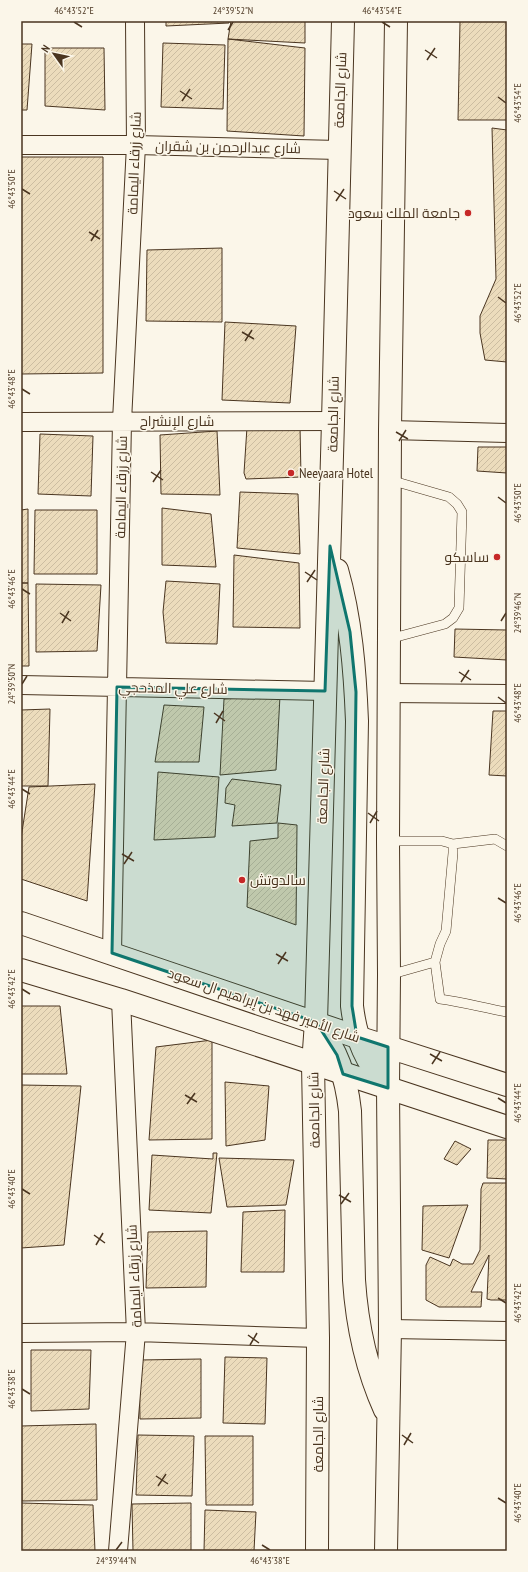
<svg xmlns="http://www.w3.org/2000/svg" width="528" height="1572" viewBox="0 0 528 1572" font-family="'PT Sans Narrow',Cairo,sans-serif">
  <defs>
    <pattern id="building-hatch" width="6" height="6" patternUnits="userSpaceOnUse"><rect width="6" height="6" fill="#ecdcbc"/><path d="M-1 1l2-2M0 6l6-6M5 7l2-2" fill="none" stroke="#ccbda1"/></pattern>
  </defs>
  <rect width="100%" height="100%" fill="#fbf6e9"/>
  <path fill="url(#building-hatch)" stroke="#4a3520" d="M 166,21 L 229,21 L 229,23 L 166,26 Z
    M 231,21 L 305,21 L 305,43 L 228,39 Z
    M 460,21 L 507,21 L 507,120 L 458,120 Z
    M 228,39 L 305,48 L 304,136 L 227,131 Z
    M 163,43 L 225,45 L 223,109 L 161,107 Z
    M 21,44 L 32,44 L 27,110 L 21,110 Z
    M 45,48 L 104,48 L 105,110 L 45,106 Z
    M 492,128 L 507,130 L 507,362 L 485,360 L 480,333 L 480,316 L 496,279 Z
    M 21,157 L 103,157 L 103,373 L 21,374 Z
    M 222,248 L 222,322 L 146,321 L 147,250 Z
    M 225,322 L 296,326 L 290,403 L 222,400 Z
    M 300,426 L 301,477 L 246,479 L 244,473 L 247,427 Z
    M 217,431 L 220,495 L 161,494 L 160,435 Z
    M 40,434 L 93,436 L 91,496 L 38,494 Z
    M 478,447 L 507,447 L 507,473 L 477,471 Z
    M 240,492 L 298,494 L 300,554 L 237,548 Z
    M 162,508 L 211,514 L 216,567 L 162,565 Z
    M 28,509 L 28,583 L 21,583 L 21,510 Z
    M 35,510 L 97,510 L 97,574 L 34,574 Z
    M 234,555 L 299,563 L 300,628 L 233,627 Z
    M 166,581 L 220,584 L 217,644 L 166,643 L 163,612 Z
    M 21,583 L 28,583 L 29,666 L 21,666 Z
    M 36,584 L 101,585 L 97,651 L 36,652 Z
    M 455,629 L 507,630 L 507,660 L 454,657 Z
    M 280,696 L 276,770 L 220,775 L 224,699 Z
    M 164,705 L 204,707 L 199,762 L 155,762 Z
    M 50,709 L 48,786 L 21,786 L 21,710 Z
    M 493,711 L 507,711 L 507,776 L 489,775 Z
    M 158,772 L 219,777 L 215,837 L 154,840 Z
    M 232,779 L 281,785 L 277,823 L 232,826 L 235,805 L 225,803 L 226,788 Z
    M 95,784 L 87,901 L 21,879 L 21,838 L 29,787 Z
    M 278,823 L 297,825 L 296,925 L 247,907 L 250,841 L 278,838 Z
    M 21,1006 L 60,1006 L 67,1074 L 21,1074 Z
    M 212,1040 L 212,1139 L 149,1140 L 156,1047 Z
    M 225,1082 L 269,1086 L 265,1140 L 226,1146 Z
    M 21,1085 L 81,1086 L 64,1245 L 21,1248 Z
    M 488,1140 L 507,1140 L 507,1179 L 487,1178 Z
    M 455,1141 L 471,1149 L 457,1165 L 444,1159 Z
    M 213,1153 L 217,1153 L 211,1213 L 149,1210 L 152,1155 L 213,1159 Z
    M 219,1158 L 294,1160 L 286,1205 L 227,1207 Z
    M 483,1183 L 507,1183 L 507,1300 L 491,1300 L 487,1299 L 489,1255 L 471,1292 L 482,1292 L 481,1307 L 439,1307 L 426,1300 L 426,1265 L 430,1257 L 450,1266 L 453,1259 L 462,1264 L 473,1264 L 480,1250 L 481,1189 Z
    M 468,1205 L 449,1258 L 422,1250 L 423,1206 Z
    M 285,1210 L 284,1272 L 241,1272 L 243,1212 Z
    M 207,1231 L 206,1287 L 146,1288 L 148,1232 Z
    M 31,1350 L 91,1350 L 89,1409 L 31,1411 Z
    M 225,1357 L 267,1358 L 265,1424 L 223,1423 Z
    M 201,1359 L 201,1418 L 140,1419 L 139,1360 Z
    M 96,1424 L 97,1500 L 22,1501 L 21,1426 Z
    M 138,1435 L 194,1436 L 192,1496 L 136,1495 Z
    M 205,1436 L 253,1436 L 253,1505 L 206,1505 Z
    M 21,1503 L 93,1505 L 95,1551 L 21,1551 Z
    M 191,1503 L 191,1551 L 133,1551 L 132,1504 Z
    M 205,1510 L 256,1512 L 254,1551 L 204,1551 Z"/>
  <g fill="none" stroke-linecap="round" stroke-linejoin="round">
    <defs>
      <path id="service" d="M 389,639 L 445,624 L 453,618 L 459,608 L 462,512 L 457,504 L 449,497 L 390,480
        M 388,841 L 442,841 L 453,844 L 453,853 L 446,931 L 440,944 L 435,962 L 389,975
        M 453,844 L 495,839 L 507,846
        M 435,962 L 440,999 C 463,1002 484,1008 507,1012"/>
      <path id="minor" d="M 21,145 L 136,145 L 339,150
        M 21,422 L 333,421
        M 390,430 L 507,433
        M 21,685 L 325,691
        M 388,693 L 507,694
        M 112,953 L 122,421 L 136,145 L 135,21
        M 390,1329 L 507,1331
        M 21,1333 L 136,1332 L 318,1338
        M 118,1551 L 136,1332 L 121,1000"/>
      <path id="secondary" d="M 21,923 L 357,1037 L 507,1085
        M 21,970 L 121,1000 L 507,1127"/>
      <path id="primary" d="M 337,570 C 351,619 355,671 357,721 L 352,1006 C 356,1040 366,1062 388,1088
        M 316,1022 C 337,1051 346,1075 350,1111 L 354,1280 C 357,1326 366,1368 385,1410
        M 317,1551 L 318,1338 L 313,1064 L 316,1022 L 333,421 L 343,21
        M 386,1551 L 390,1329 L 388,1088 L 389,975 L 388,841 L 390,430 L 396,21"/>
    </defs>
    <use href="#service" stroke="#4a3520" stroke-width="10"/>
    <use href="#minor" stroke="#4a3520" stroke-width="20"/>
    <use href="#secondary" stroke="#4a3520" stroke-width="24"/>
    <use href="#primary" stroke="#4a3520" stroke-width="24"/>
    <use href="#service" stroke="#fbf6e9" stroke-width="9"/>
    <use href="#minor" stroke="#fbf6e9" stroke-width="18"/>
    <use href="#secondary" stroke="#fbf6e9" stroke-width="22"/>
    <use href="#primary" stroke="#fbf6e9" stroke-width="22"/>
  </g>
  <path fill="#0f766e" fill-opacity="0.2" stroke="#0f766e" stroke-width="3" stroke-linejoin="round" d="M 330,546 L 350,632 L 356,692 L 352,1006 L 357,1037 L 388,1047 L 388,1088 L 343,1074 L 337,1055 L 316,1022 L 112,953 L 117,687 L 325,691 Z"/>
  <path fill="none" stroke="#4a3520" stroke-width="1.5" d="M 74,22 L 82,27M 382,22 L 390,27M 228,30 L 233,22M 425,50 L 437,58M 427,60 L 435,48M 180,91 L 192,99M 498,97 L 506,103M 182,101 L 190,89M 22,189 L 30,194M 334,191 L 346,199M 336,201 L 344,189M 89,232 L 100,239M 91,241 L 98,230M 498,297 L 506,303M 242,332 L 254,339M 245,341 L 252,330M 22,389 L 30,394M 396,432 L 408,439M 399,441 L 406,430M 151,472 L 163,480M 153,482 L 161,470M 498,497 L 506,503M 305,572 L 317,580M 307,582 L 315,570M 22,589 L 30,594M 60,613 L 71,621M 501,621 L 506,613M 62,623 L 69,611M 459,672 L 471,680M 461,682 L 469,670M 22,684 L 27,676M 498,697 L 506,703M 214,713 L 225,721M 216,723 L 223,711M 22,789 L 30,794M 368,813 L 379,821M 370,823 L 377,811M 122,854 L 134,861M 124,864 L 132,852M 498,898 L 506,903M 276,954 L 288,961M 278,964 L 286,952M 22,989 L 30,994M 430,1054 L 442,1061M 432,1064 L 440,1052M 185,1095 L 197,1102M 498,1098 L 506,1103M 187,1104 L 195,1093M 22,1189 L 30,1194M 339,1195 L 351,1202M 341,1204 L 349,1193M 94,1235 L 105,1243M 96,1245 L 103,1233M 498,1298 L 506,1303M 248,1335 L 259,1343M 250,1345 L 257,1333M 22,1389 L 30,1394M 402,1435 L 413,1443M 404,1445 L 411,1433M 156,1476 L 168,1484M 158,1486 L 166,1474M 498,1498 L 506,1503M 262,1545 L 270,1550M 116,1550 L 122,1542"/>
  <g fill="#c62828" stroke="#fbf6e9" stroke-width="1.5">
    <circle cx="468" cy="213" r="4"/>
    <circle cx="291" cy="473" r="4"/>
    <circle cx="497" cy="557" r="4"/>
    <circle cx="242" cy="880" r="4"/>
  </g>
  <g text-anchor="middle" dominant-baseline="central" stroke-width="3" stroke-linejoin="round" paint-order="stroke">
    <g font-size="14" fill="#4a3520" stroke="#fbf6e9">
      <text transform="translate(340 90) rotate(-88)">شارع الجامعة</text>
      <text transform="translate(228 147) rotate(1)">شارع عبدالرحمن بن شقران</text>
      <text transform="translate(134 163) rotate(-88)">شارع زرقاء اليمامة</text>
      <text transform="translate(333 414) rotate(-89)">شارع الجامعة</text>
      <text x="177" y="421">شارع الإنشراح</text>
      <text transform="translate(121 487) rotate(-89)">شارع زرقاء اليمامة</text>
      <text transform="translate(173 688) rotate(1)">شارع علي المذحجي</text>
      <text transform="translate(323 786) rotate(-88)">شارع الجامعة</text>
      <text transform="translate(264 1005) rotate(19)">شارع الأمير فهد بن إبراهيم ال سعود</text>
      <text transform="translate(314 1110) rotate(-91)">شارع الجامعة</text>
      <text transform="translate(134 1276) rotate(-93)">شارع زرقاء اليمامة</text>
      <text transform="translate(318 1434) rotate(-90)">شارع الجامعة</text>
    </g>
    <g font-size="14" fill="#4a3520" stroke="#fbf6e9" text-anchor="end">
      <text x="460" y="213">جامعة الملك سعود</text>
      <text x="299" y="473" text-anchor="start">Neeyaara Hotel</text>
      <text x="489" y="557">ساسكو</text>
      <text x="250" y="880" text-anchor="start">سالدوتش</text>
    </g>
  </g>
  <rect width="528" height="1572" fill="none" stroke="#fbf6e9" stroke-width="44"/>
  <g transform="translate(54 54) rotate(303)" stroke="#fbf6e9" stroke-width="3" paint-order="stroke">
  <path d="M0-3L7 15L0 10L-7 15Z" fill="#4a3520"/>
  <text y="-6" font-size="11" font-weight="bold" text-anchor="middle" fill="#4a3520">N</text>
  </g>
  <rect x="22" y="22" width="484" height="1528" fill="none" stroke="#4a3520" stroke-width="1.5"/>
  <g font-size="10" text-anchor="middle" fill="#4a3520">
    <text x="74" y="14">46°43'52"E</text>
    <text x="233" y="14">24°39'52"N</text>
    <text x="382" y="14">46°43'54"E</text>
    <text transform="translate(517 103) rotate(-90)" y="4">46°43'54"E</text>
    <text transform="translate(11 189) rotate(-90)" y="4">46°43'50"E</text>
    <text transform="translate(517 303) rotate(-90)" y="4">46°43'52"E</text>
    <text transform="translate(11 389) rotate(-90)" y="4">46°43'48"E</text>
    <text transform="translate(517 503) rotate(-90)" y="4">46°43'50"E</text>
    <text transform="translate(11 589) rotate(-90)" y="4">46°43'46"E</text>
    <text transform="translate(517 613) rotate(-90)" y="4">24°39'46"N</text>
    <text transform="translate(11 684) rotate(-90)" y="4">24°39'50"N</text>
    <text transform="translate(517 703) rotate(-90)" y="4">46°43'48"E</text>
    <text transform="translate(11 789) rotate(-90)" y="4">46°43'44"E</text>
    <text transform="translate(517 903) rotate(-90)" y="4">46°43'46"E</text>
    <text transform="translate(11 989) rotate(-90)" y="4">46°43'42"E</text>
    <text transform="translate(517 1103) rotate(-90)" y="4">46°43'44"E</text>
    <text transform="translate(11 1189) rotate(-90)" y="4">46°43'40"E</text>
    <text transform="translate(517 1303) rotate(-90)" y="4">46°43'42"E</text>
    <text transform="translate(11 1389) rotate(-90)" y="4">46°43'38"E</text>
    <text transform="translate(517 1503) rotate(-90)" y="4">46°43'40"E</text>
    <text x="116" y="1564">24°39'44"N</text>
    <text x="270" y="1564">46°43'38"E</text>
  </g>
</svg>
